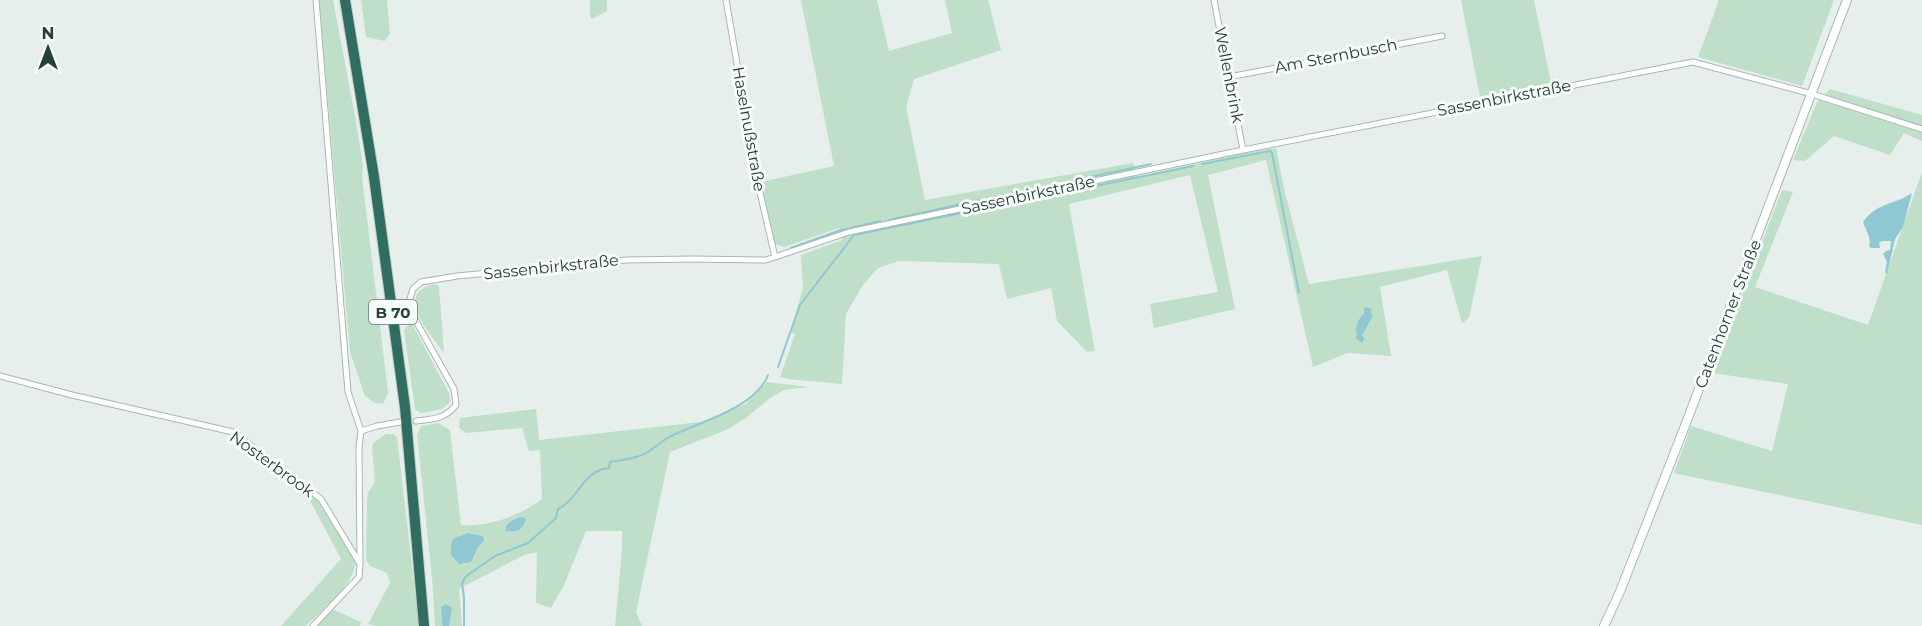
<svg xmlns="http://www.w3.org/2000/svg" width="1922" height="626" viewBox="0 0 1922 626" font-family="Montserrat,sans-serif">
  <rect width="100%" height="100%" fill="#e6efeb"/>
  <path fill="#bfdfc8" d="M 319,0 L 333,0 L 355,116 L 363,165 L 362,176 L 388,393 L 383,404 L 375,403 L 365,396 L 350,352 Z
    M 361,0 L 387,0 L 390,34 L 385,41 L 366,37 Z
    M 590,0 L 607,0 L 607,11 L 592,19 L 590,17 Z
    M 801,0 L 877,0 L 889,51 L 952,33 L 945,0 L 988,0 L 1001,50 L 914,79 L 906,107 L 925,200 L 1133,163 L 1138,177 L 1244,153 L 1276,148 L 1285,193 L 1309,284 L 1482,256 L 1469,318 L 1462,323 L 1447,270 L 1380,287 L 1391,356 L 1348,353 L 1313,367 L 1266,160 L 1208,175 L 1235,309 L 1154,328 L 1150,304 L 1218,292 L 1190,175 L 1069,204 L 1095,351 L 1087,352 L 1057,321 L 1051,288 L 1007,299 L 999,264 L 899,261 L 878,268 L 863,285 L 846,314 L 842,384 L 788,379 L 780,377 L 795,334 L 790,332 L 803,288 L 801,255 L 842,240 L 839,228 L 784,247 L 775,244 L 761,182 L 834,166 Z
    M 1461,0 L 1534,0 L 1551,83 L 1480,97 Z
    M 1719,0 L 1834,0 L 1802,86 L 1698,57 Z
    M 1830,89 L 1922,115 L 1922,141 L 1904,133 L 1890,155 L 1834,136 L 1805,161 L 1793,160 L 1817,102 Z
    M 1922,172 L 1922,525 L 1674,473 L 1691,426 L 1772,451 L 1788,384 L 1712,373 L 1782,190 L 1793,192 L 1755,287 L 1868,325 Z
    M 435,284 L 439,286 L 444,353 C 430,333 392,293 435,284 Z
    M 411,322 L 449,393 L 450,402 L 442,409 L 421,413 L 415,409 L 404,330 Z
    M 767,382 L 808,387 L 784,390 L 770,398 L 746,418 L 726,430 L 670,452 L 636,612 L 642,626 L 615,626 L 622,551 L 622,531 L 586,531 L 564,585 L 551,608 L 536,603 L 537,552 L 524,555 L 459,589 L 462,626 L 435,626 L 432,577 L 417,435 L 421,426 L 438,423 L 450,430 L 461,525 C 490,527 519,516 542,499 L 540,450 L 529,451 L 522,428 L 466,433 L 459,428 L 460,418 L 536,409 L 539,440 L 701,422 L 746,404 Z
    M 386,434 L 393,434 L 397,437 L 419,626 L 376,626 L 368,624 L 390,583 L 387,573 L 370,566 L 366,560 L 367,501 L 368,493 L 375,482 L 372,448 L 373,443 Z
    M 306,493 L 316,499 L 356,559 C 356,583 323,609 306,626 L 281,626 L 341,559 Z
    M 332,609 L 361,622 L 360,626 L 315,626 Z"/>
  <path fill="#8fc8d2" d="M 1912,193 L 1903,227 L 1895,239 L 1887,274 L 1885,272 L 1887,262 L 1883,254 L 1886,251 L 1890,250 L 1891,241 L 1882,241 L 1879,243 L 1880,248 L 1871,248 L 1869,246 C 1872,239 1865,228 1863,222 C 1877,202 1895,205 1912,193 Z
    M 1366,307 L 1371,309 L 1372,317 L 1362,335 L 1364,339 L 1362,343 L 1356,338 L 1357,335 C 1354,328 1359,318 1364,313 L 1364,308 Z
    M 522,517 L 526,519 C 522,531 517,532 506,531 C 505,522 515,519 522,517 Z
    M 468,533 L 483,536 L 484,541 L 478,547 L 471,562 L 459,564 L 451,555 L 451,544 L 453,539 Z
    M 446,604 L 452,608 L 449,626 L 443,626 L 442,624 L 441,607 Z"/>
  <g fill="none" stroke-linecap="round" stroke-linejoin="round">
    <path stroke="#8fc8d2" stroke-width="2" d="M 1202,164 L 1270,151 L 1272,153 L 1299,293
      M 1086,188 L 1193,166
      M 1000,196 L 1151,164
      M 998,206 L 1076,190
      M 889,220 L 980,200
      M 791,248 L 838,231 L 880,221
      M 778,367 L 800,305 L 854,235 L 986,208
      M 464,626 L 464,597 L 462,584 L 465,577 L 495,556 L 528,543 L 556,518 L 558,509 C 579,499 583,470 609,468 L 610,462 C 621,460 632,459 642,455 C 652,451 660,442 669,437 C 699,422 756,408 768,375"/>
    <defs>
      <path id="street" d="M 316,0 L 348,392 L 361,431 L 359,447 L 360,564
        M 726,0 L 758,184 L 775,257
        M 1214,0 L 1243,150
        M 1229,77 L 1442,36
        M 0,376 L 72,395 L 233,432 L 321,499 L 360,564 L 359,577 L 313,626
        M 416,421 C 434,419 445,419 456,405 L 454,389 L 412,314 L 409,302 L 413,289 L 421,282 L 457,276 L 626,260 L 692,259 L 766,260 L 849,232 L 1243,150 L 1693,62 L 1812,94 L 1922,129
        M 361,431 L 377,426 L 400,422"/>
      <path id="secondary" d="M 1604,626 L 1619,594 L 1683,431 L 1847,0"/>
      <path id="highway" d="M 345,0 L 374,177 L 405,407 L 424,626"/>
    </defs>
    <use href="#street" stroke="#a8b7b2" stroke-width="7"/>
    <use href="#secondary" stroke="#a4bab3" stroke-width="10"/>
    <use href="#highway" stroke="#c2cac8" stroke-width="12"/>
    <use href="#street" stroke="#fff" stroke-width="5"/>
    <use href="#secondary" stroke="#fff" stroke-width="8"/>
    <use href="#highway" stroke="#306d61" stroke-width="10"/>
  </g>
  <g text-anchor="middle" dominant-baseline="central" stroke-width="6" stroke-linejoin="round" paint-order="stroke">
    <rect fill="#f7fbf9" stroke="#637973" stroke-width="1.5" x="369" y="300" width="48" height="24" rx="4.5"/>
    <g font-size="15" font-weight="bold" fill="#244139">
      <text x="393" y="312">B 70</text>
    </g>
    <g font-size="16" fill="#244139" stroke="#f7fbf9">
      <text transform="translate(1336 56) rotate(-11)">Am Sternbusch</text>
      <text transform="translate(1229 75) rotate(79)">Wellenbrink</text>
      <text transform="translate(1504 98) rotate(-11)">Sassenbirkstraße</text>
      <text transform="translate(749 129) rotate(80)">Haselnußstraße</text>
      <text transform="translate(1028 195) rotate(-12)">Sassenbirkstraße</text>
      <text transform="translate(551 267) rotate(-6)">Sassenbirkstraße</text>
      <text transform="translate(1728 314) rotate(-69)">Catenhorner Straße</text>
      <text transform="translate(272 464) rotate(36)">Nosterbrook</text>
    </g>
  </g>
  <g transform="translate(48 48)" stroke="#f7fbf9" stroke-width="4.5" paint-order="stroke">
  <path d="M0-4.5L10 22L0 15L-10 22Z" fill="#244139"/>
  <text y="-9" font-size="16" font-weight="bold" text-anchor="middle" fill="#244139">N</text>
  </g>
</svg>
